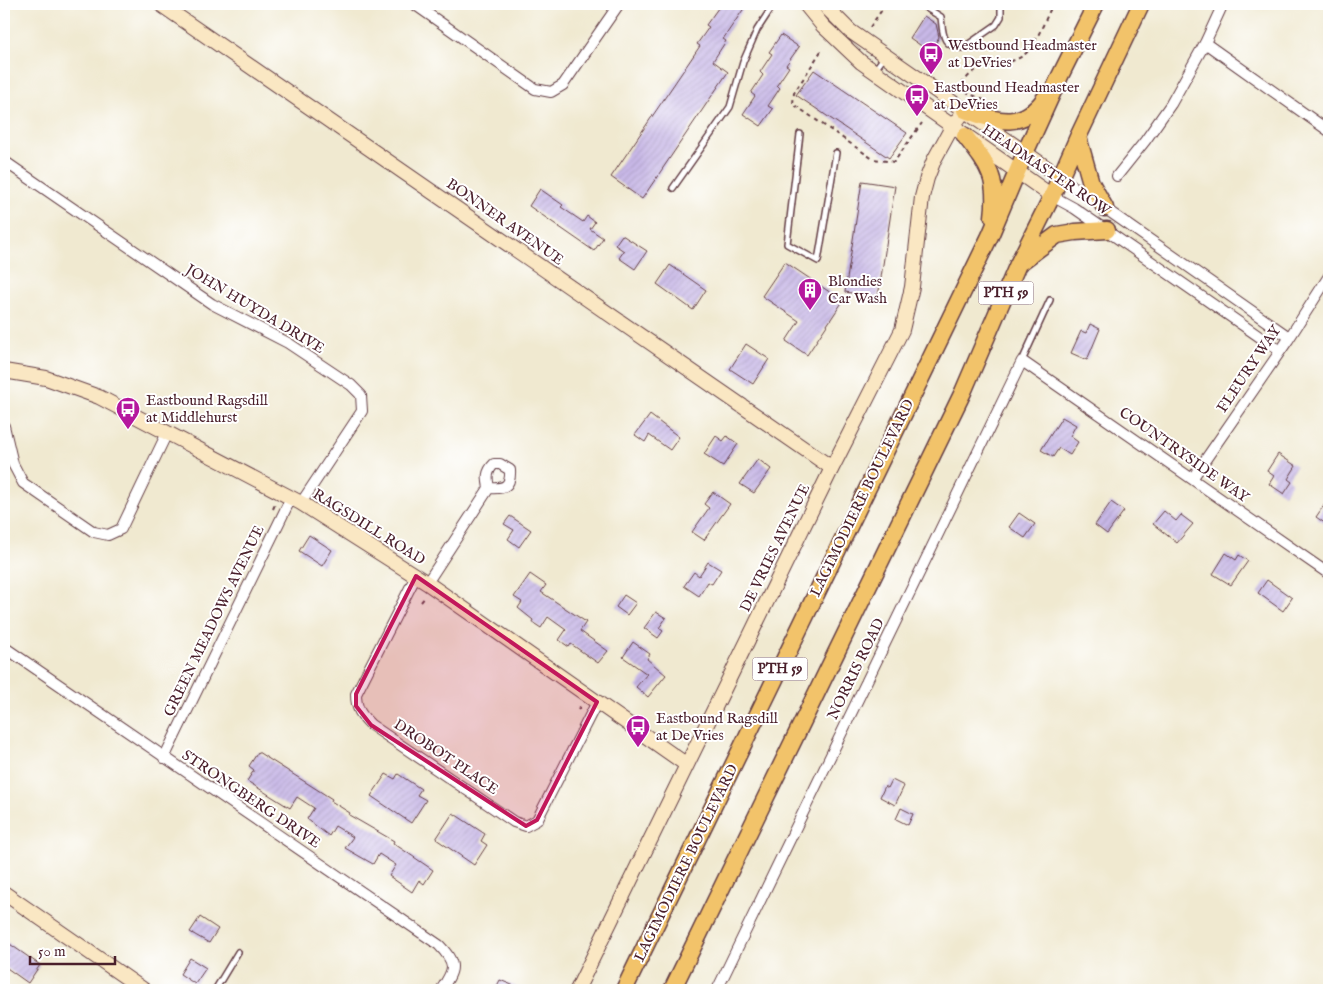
<svg xmlns="http://www.w3.org/2000/svg" width="1333" height="994" viewBox="0 0 1333 994" font-family="'IM FELL English',serif">
  <defs>
    <pattern id="building-hatch" width="6" height="6" patternUnits="userSpaceOnUse" patternTransform="scale(1.25)"><rect width="6" height="6" fill="#c8b8e7"/><path d="M-1 1l2-2M0 6l6-6M5 7l2-2" fill="none" stroke="#ad9ec6"/></pattern>
  </defs>
  <rect width="100%" height="100%" fill="#fff"/>
  <filter id="ink" filterUnits="userSpaceOnUse"><feTurbulence type="fractalNoise" baseFrequency=".02" numOctaves="2"/><feDisplacementMap in="SourceGraphic" scale="10" xChannelSelector="R" yChannelSelector="G"/><feConvolveMatrix kernelMatrix="1 2 1 2 8 2 1 2 1" color-interpolation-filters="sRGB"/></filter>
  <filter id="wash" filterUnits="userSpaceOnUse"><feTurbulence type="fractalNoise" baseFrequency=".0096" numOctaves="4" result="noise"/><feDisplacementMap in="SourceGraphic" scale="20" xChannelSelector="R" yChannelSelector="G"/><feGaussianBlur stdDeviation="1.12" result="paint"/><feColorMatrix in="noise" values="0 0 0 0 0 0 0 0 0 0 0 0 0 0 0 0 0 1.4 0 .05"/><feComposite in="paint" operator="in"/></filter>
  <g filter="url(#wash)">
    <rect width="100%" height="100%" fill="#f0e9d0"/>
    <g id="blocks">
      <path fill="url(#building-hatch)" d="M 721,4 L 747,4 L 723,39 L 726,41 L 713,61 L 728,72 L 642,199 L 611,177 L 700,46 L 697,44 L 709,27 L 706,25 Z
        M 924,16 L 936,24 L 939,37 L 930,52 L 910,38 Z
        M 781,35 L 799,47 L 786,65 L 789,67 L 777,85 L 780,88 L 768,106 L 773,109 L 761,126 L 743,114 L 755,96 L 751,93 L 763,75 L 760,72 L 772,54 L 769,52 Z
        M 814,70 L 907,133 L 889,158 L 796,95 Z
        M 862,181 L 895,186 L 878,297 L 845,292 Z
        M 540,189 L 563,205 L 561,207 L 583,222 L 587,216 L 595,222 L 590,229 L 603,238 L 594,251 L 529,206 Z
        M 622,235 L 647,251 L 635,269 L 619,258 L 624,251 L 615,245 Z
        M 785,262 L 843,301 L 807,355 L 786,341 L 799,321 L 762,296 Z
        M 670,265 L 706,290 L 693,310 L 657,284 Z
        M 1090,324 L 1100,329 L 1087,360 L 1071,353 L 1081,331 L 1086,333 Z
        M 746,344 L 769,359 L 753,384 L 730,369 Z
        M 650,415 L 679,437 L 670,450 L 649,435 L 645,442 L 635,435 Z
        M 1062,417 L 1076,425 L 1070,436 L 1078,442 L 1070,455 L 1059,448 L 1053,457 L 1041,450 Z
        M 716,436 L 723,441 L 727,436 L 738,444 L 723,466 L 704,454 Z
        M 1278,454 L 1296,466 L 1288,479 L 1292,482 L 1284,494 L 1269,484 L 1274,476 L 1267,471 Z
        M 758,459 L 771,469 L 754,493 L 740,484 Z
        M 713,492 L 730,504 L 704,540 L 692,532 L 709,508 L 704,504 Z
        M 1329,498 L 1329,526 L 1316,517 Z
        M 1111,502 L 1124,511 L 1107,534 L 1095,525 Z
        M 1164,511 L 1176,521 L 1181,515 L 1193,524 L 1177,543 L 1153,524 Z
        M 1019,513 L 1035,524 L 1025,538 L 1009,527 Z
        M 510,516 L 531,530 L 519,547 L 508,539 L 514,530 L 504,524 Z
        M 309,535 L 332,550 L 322,566 L 299,551 Z
        M 1226,553 L 1236,560 L 1239,555 L 1248,561 L 1231,585 L 1213,574 Z
        M 708,562 L 721,570 L 712,584 L 708,582 L 699,596 L 684,586 L 694,572 L 699,576 Z
        M 530,574 L 546,585 L 541,592 L 586,622 L 580,631 L 608,651 L 598,663 L 571,644 L 569,647 L 559,640 L 566,630 L 548,617 L 541,628 L 532,622 L 533,620 L 518,608 L 522,602 L 514,597 Z
        M 1267,580 L 1292,598 L 1283,611 L 1258,593 Z
        M 624,595 L 636,603 L 627,615 L 616,607 Z
        M 656,612 L 666,618 L 659,628 L 663,631 L 658,638 L 644,628 Z
        M 633,642 L 650,654 L 647,659 L 666,675 L 648,697 L 636,687 L 647,674 L 623,657 Z
        M 258,752 L 332,799 L 331,801 L 350,813 L 349,815 L 394,841 L 393,843 L 433,870 L 424,884 L 419,880 L 412,892 L 389,876 L 396,865 L 379,854 L 373,864 L 345,848 L 353,837 L 335,826 L 329,836 L 307,819 L 314,808 L 297,797 L 290,808 L 247,781 L 254,770 L 249,766 Z
        M 386,774 L 395,779 L 398,774 L 421,789 L 417,795 L 426,800 L 411,823 L 371,796 Z
        M 892,780 L 904,786 L 895,805 L 880,797 L 885,786 L 888,788 Z
        M 901,808 L 913,814 L 908,825 L 896,819 Z
        M 453,813 L 485,834 L 481,841 L 487,845 L 474,865 L 436,839 Z
        M 200,917 L 218,929 L 209,943 L 190,932 Z
        M 4,940 L 40,965 L 28,983 L 4,966 Z
        M 190,958 L 206,968 L 195,984 L 180,974 Z
        M 500,980 L 524,990 L 495,990 Z"/>
    </g>
  </g>
  <g filter="url(#ink)">
    <use href="#blocks" fill-opacity="0" stroke="#633d44" stroke-width="1"/>
    <g fill="none" stroke-linecap="round" stroke-linejoin="round">
      <defs>
        <path id="lane" d="M 920,4 L 941,17 C 943,34 942,47 963,48 L 996,25 L 1001,17 L 1001,4
          M 874,71 L 885,56
          M 800,134 L 787,244 L 818,261 L 836,153
          M 673,188 L 730,107 L 743,62 L 757,30 L 774,4
          M 1022,361 L 1050,300
          M 215,990 L 238,952"/>
        <path id="street" d="M 414,4 L 535,89 L 551,92 L 563,85 L 619,4
          M 1205,43 L 1329,131
          M 4,161 L 212,304 L 288,343 L 351,385 L 361,395 L 362,411 L 301,503
          M 1117,176 L 1145,141 L 1171,104 L 1205,43 L 1223,4
          M 1060,177 L 1289,337
          M 1052,196 L 1074,208 L 1280,351
          M 4,426 L 13,464 L 23,483 L 94,532 L 108,535 L 121,529 L 167,433
          M 1192,479 L 1288,340 L 1329,276
          M 416,576 L 356,694 C 356,709 361,715 371,725 L 514,822 L 526,826 L 537,820 L 597,702
          M 427,583 L 489,488 C 487,478 486,472 494,464 L 500,464 L 510,470 C 511,487 504,489 489,488
          M 4,647 L 439,945 C 457,964 455,969 441,990
          M 164,758 L 291,498
          M 717,990 L 1022,361 L 1329,574"/>
        <path id="secondary" d="M 160,4 L 832,468
          M 805,4 L 823,26 L 861,62 L 1052,196
          M 823,4 L 850,31 L 1060,177
          M 4,371 L 46,378 L 99,397 L 301,503 L 427,583 L 687,765
          M 4,893 L 144,990
          M 577,990 L 832,468 L 902,330 L 912,287 L 922,197 L 927,178 L 934,160 L 952,127 L 965,110"/>
        <path id="primary" d="M 965,110 C 997,121 1022,131 1045,98
          M 965,136 C 989,167 998,177 993,217
          M 1078,137 L 1091,183 L 1105,208
          M 1022,261 L 1057,235 L 1075,232 L 1107,230
          M 624,990 L 990,236 L 1025,153 L 1060,76 L 1096,4
          M 672,990 L 963,392 L 1018,264 L 1052,196 L 1078,137 L 1141,4"/>
      </defs>
      <use href="#lane" stroke="#633d44" stroke-width="8"/>
      <use href="#street" stroke="#633d44" stroke-width="12"/>
      <use href="#secondary" stroke="#633d44" stroke-width="16"/>
      <use href="#primary" stroke="#633d44" stroke-width="19"/>
      <path stroke="#633d44" stroke-width="2" stroke-dasharray="4 4" stroke-linecap="butt" d="M 870,27 L 886,4
        M 821,51 L 794,93 L 793,104 L 873,159 L 894,162 L 922,123
        M 959,87 L 970,94 L 986,101
        M 957,91 C 963,82 970,72 981,68 C 996,63 1017,64 1028,51 C 1039,38 1045,19 1053,4
        M 273,509 L 276,502
        M 421,602 L 426,596
        M 578,710 L 581,705"/>
      <use href="#lane" stroke="#fff" stroke-width="5"/>
      <use href="#street" stroke="#fff" stroke-width="10"/>
      <use href="#secondary" stroke="#fae7c3" stroke-width="14"/>
      <use href="#primary" stroke="#f2c36a" stroke-width="16"/>
    </g>
  </g>
  <path fill="#c2185b" fill-opacity="0.2" stroke="#c2185b" stroke-width="4" stroke-linejoin="round" d="M 416,576 L 597,702 L 537,820 L 526,826 L 371,725 L 356,706 L 356,694 Z"/>
  <defs>
    <symbol id="bus-pin" viewBox="-11 -11 22 30"><path d="M0 17L-7.5 6A9.5 9.5 0 1 1 7.5 6Z" fill="#b5179e" stroke="#fff"/><path d="M-5-6H5V4H4V6H2V4H-2V6H-4V4H-5ZM-3.5-4V0h7V-4ZM-3.5 1.2v1.5H-2V1.2ZM2 1.2v1.5H3.5V1.2Z" fill="#fff"/></symbol>
    <symbol id="building-pin" viewBox="-11 -11 22 30"><path d="M0 17L-7.5 6A9.5 9.5 0 1 1 7.5 6Z" fill="#b5179e" stroke="#fff"/><path d="M-4-6H4V6H1V3H-1V6H-4ZM-2.5-4.3h1.7v1.8h-1.7ZM.8-4.3h1.7v1.8H.8ZM-2.5-1h1.7V.8h-1.7ZM.8-1h1.7V.8H.8Z" fill="#fff"/></symbol>
  </defs>
  <g fill-rule="evenodd">
    <use href="#bus-pin" x="917" y="40" width="28" height="38"/>
    <use href="#bus-pin" x="903" y="82" width="28" height="38"/>
    <use href="#building-pin" x="796" y="276" width="28" height="38"/>
    <use href="#bus-pin" x="114" y="395" width="28" height="38"/>
    <use href="#bus-pin" x="624" y="713" width="28" height="38"/>
  </g>
  <g text-anchor="middle" dominant-baseline="central" stroke-width="4" stroke-linejoin="round" paint-order="stroke">
    <g fill="#fff" stroke="#80626b" stroke-width="1">
      <rect x="978.5" y="281.5" width="55" height="23" rx="4"/>
      <rect x="752.5" y="657.5" width="55" height="23" rx="4"/>
    </g>
    <g font-size="14" font-weight="bold" fill="#4a1f2b">
      <text x="1006" y="293">PTH 59</text>
      <text x="780" y="669">PTH 59</text>
    </g>
    <g font-size="15" fill="#4a1f2b" stroke="#fff" text-anchor="start">
      <text x="948" y="45">Westbound Headmaster<tspan x="948" dy="17">at DeVries</tspan></text>
      <text x="934" y="87">Eastbound Headmaster<tspan x="934" dy="17">at DeVries</tspan></text>
      <text x="828" y="281">Blondies<tspan x="828" dy="17">Car Wash</tspan></text>
      <text x="146" y="400">Eastbound Ragsdill<tspan x="146" dy="17">at Middlehurst</tspan></text>
      <text x="656" y="718">Eastbound Ragsdill<tspan x="656" dy="17">at De Vries</tspan></text>
    </g>
    <g font-size="15" fill="#4a1f2b" stroke="#fff">
      <text transform="translate(1046 170) rotate(34)">HEADMASTER ROW</text>
      <text transform="translate(505 222) rotate(35)">BONNER AVENUE</text>
      <text transform="translate(255 309) rotate(31)">JOHN HUYDA DRIVE</text>
      <text transform="translate(1249 369) rotate(-56)">FLEURY WAY</text>
      <text transform="translate(1184 455) rotate(35)">COUNTRYSIDE WAY</text>
      <text transform="translate(862 498) rotate(-64)">LAGIMODIERE BOULEVARD</text>
      <text transform="translate(369 527) rotate(32)">RAGSDILL ROAD</text>
      <text transform="translate(775 548) rotate(-64)">DE VRIES AVENUE</text>
      <text transform="translate(214 621) rotate(-64)">GREEN MEADOWS AVENUE</text>
      <text transform="translate(856 669) rotate(-64)">NORRIS ROAD</text>
      <text transform="translate(446 757) rotate(34)">DROBOT PLACE</text>
      <text transform="translate(251 799) rotate(34)">STRONGBERG DRIVE</text>
      <text transform="translate(686 863) rotate(-64)">LAGIMODIERE BOULEVARD</text>
    </g>
  </g>
  <rect width="1333" height="994" fill="none" stroke="#fff" stroke-width="20"/>
  <path d="M30 956v8h85v-8" fill="none" stroke="#4a1f2b" stroke-width="2.5"/>
  <text x="38" y="956" font-size="15" fill="#4a1f2b" stroke="#ffffff" stroke-width="4" paint-order="stroke">50 m</text>
</svg>
